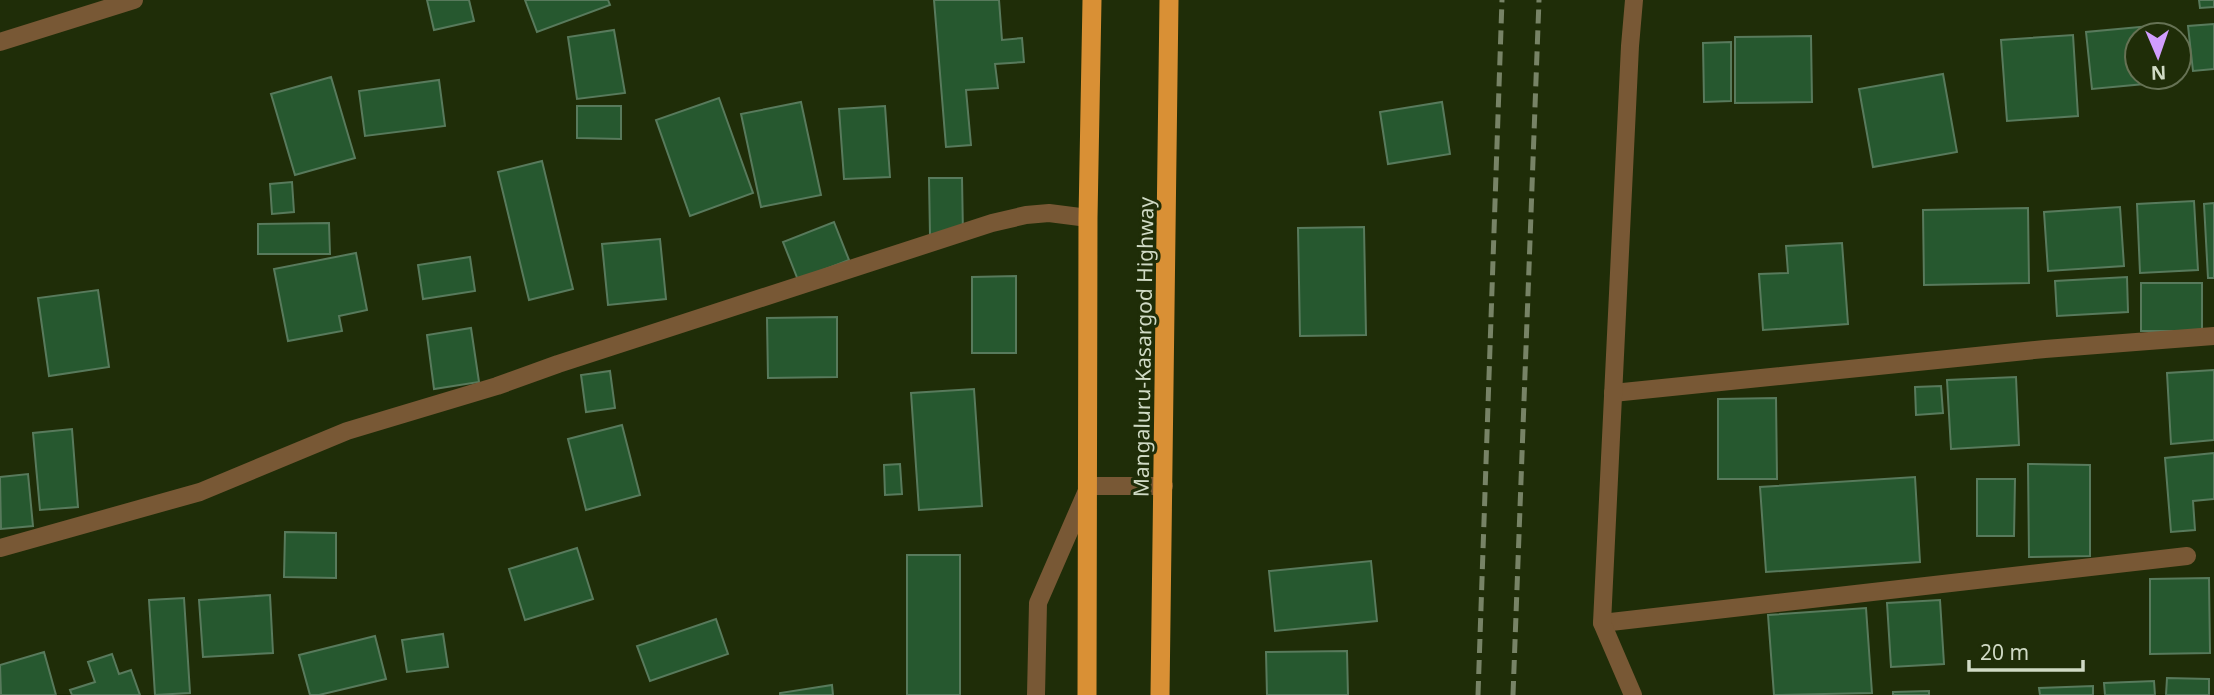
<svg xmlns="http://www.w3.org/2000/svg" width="2214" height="695" viewBox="0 0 2214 695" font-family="'Noto Sans',sans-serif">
  <rect width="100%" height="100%" fill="#1f2d08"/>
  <path fill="#26582f" stroke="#587a5c" stroke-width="2" d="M 427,0 L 469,0 L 474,21 L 434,30 Z
    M 525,0 L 608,0 L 610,5 L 537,32 Z
    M 934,0 L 999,0 L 1002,40 L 1022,38 L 1024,62 L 995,64 L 998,88 L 966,90 L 971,145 L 946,147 Z
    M 2199,0 L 2214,0 L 2214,7 L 2200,8 Z
    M 2214,24 L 2214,69 L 2193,71 L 2188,26 Z
    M 2150,26 L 2151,35 L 2137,35 L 2137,77 L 2155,77 L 2155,83 L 2092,89 L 2086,32 Z
    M 614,30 L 625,93 L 577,99 L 568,37 Z
    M 2073,35 L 2078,116 L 2007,121 L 2001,40 Z
    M 1811,36 L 1812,102 L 1735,103 L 1735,37 Z
    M 1731,42 L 1731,101 L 1704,102 L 1703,43 Z
    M 1943,74 L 1957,152 L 1873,167 L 1859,89 Z
    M 331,77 L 355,158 L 295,175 L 271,94 Z
    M 439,80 L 445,126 L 365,136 L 359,91 Z
    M 719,98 L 753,193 L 690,216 L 656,120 Z
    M 801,102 L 821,195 L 761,207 L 741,114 Z
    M 1442,102 L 1450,154 L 1388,164 L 1380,112 Z
    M 577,106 L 621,106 L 621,139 L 577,138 Z
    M 885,106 L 890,177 L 844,179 L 839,109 Z
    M 542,161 L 573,289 L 529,300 L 498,172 Z
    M 929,178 L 962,178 L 963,235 L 930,235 Z
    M 292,182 L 294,212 L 272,214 L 270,184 Z
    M 2194,201 L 2198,270 L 2140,273 L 2137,204 Z
    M 2214,203 L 2214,278 L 2208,278 L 2204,204 Z
    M 2120,207 L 2124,266 L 2048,271 L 2044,212 Z
    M 2028,208 L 2029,283 L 1924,285 L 1923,210 Z
    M 834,222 L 849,260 L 798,280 L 783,242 Z
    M 329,223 L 330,254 L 258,254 L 258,224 Z
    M 1364,227 L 1366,335 L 1300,336 L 1298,228 Z
    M 660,239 L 666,299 L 608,305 L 602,244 Z
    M 1842,243 L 1848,324 L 1763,330 L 1759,274 L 1788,273 L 1786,246 Z
    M 356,253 L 367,310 L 339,316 L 342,331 L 288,341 L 274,269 Z
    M 470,257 L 475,291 L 423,299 L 418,265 Z
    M 1016,276 L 1016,353 L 972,353 L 972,277 Z
    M 2127,277 L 2128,312 L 2057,316 L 2055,281 Z
    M 2141,283 L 2202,283 L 2202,331 L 2141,331 Z
    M 98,290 L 109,367 L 49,376 L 38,298 Z
    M 837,317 L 837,377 L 768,378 L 767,318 Z
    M 471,328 L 479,382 L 434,389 L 427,335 Z
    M 2214,370 L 2214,440 L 2171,444 L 2167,373 Z
    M 610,371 L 615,408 L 586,412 L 581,375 Z
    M 2016,377 L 2019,445 L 1951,449 L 1947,380 Z
    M 1941,386 L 1943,413 L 1916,415 L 1915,387 Z
    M 974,389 L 982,506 L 919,510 L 911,393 Z
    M 1776,398 L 1777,479 L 1718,479 L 1718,399 Z
    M 622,425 L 640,495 L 586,510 L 568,439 Z
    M 72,429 L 78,507 L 40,510 L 33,433 Z
    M 2214,453 L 2214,499 L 2193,501 L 2195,530 L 2171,532 L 2165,458 Z
    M 900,464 L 902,494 L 885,495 L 884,465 Z
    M 2028,464 L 2090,465 L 2090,556 L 2029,557 Z
    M 28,474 L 33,526 L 1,529 L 0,477 Z
    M 1915,477 L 1920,562 L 1766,572 L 1760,487 Z
    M 1977,479 L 2015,479 L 2014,536 L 1977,536 Z
    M 285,532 L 336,533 L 336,578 L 284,577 Z
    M 577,548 L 593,599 L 525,620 L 509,569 Z
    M 907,555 L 960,555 L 960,695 L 907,695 Z
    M 1371,561 L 1377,621 L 1275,631 L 1269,571 Z
    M 2209,578 L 2210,653 L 2150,654 L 2150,579 Z
    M 270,595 L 273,653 L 203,657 L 199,600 Z
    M 184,598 L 190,693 L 155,695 L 149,600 Z
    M 1940,600 L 1944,664 L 1891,667 L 1887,603 Z
    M 1866,608 L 1872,693 L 1774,695 L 1768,615 Z
    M 716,619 L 728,654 L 650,681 L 637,646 Z
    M 443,634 L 448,667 L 407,672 L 402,640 Z
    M 375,636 L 386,679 L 319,695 L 310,695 L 299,655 Z
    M 1347,651 L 1348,695 L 1267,695 L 1266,652 Z
    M 44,652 L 56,695 L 1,695 L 0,665 Z
    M 112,654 L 119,674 L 131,670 L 140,695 L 72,695 L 70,690 L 95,682 L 88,662 Z
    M 2167,678 L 2209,679 L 2209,695 L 2166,695 Z
    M 2154,681 L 2155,695 L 2105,695 L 2104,683 Z
    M 832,685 L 833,695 L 780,695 L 780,693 Z
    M 2093,686 L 2093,695 L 2040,695 L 2039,688 Z
    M 1929,691 L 1929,695 L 1893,695 L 1893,692 Z"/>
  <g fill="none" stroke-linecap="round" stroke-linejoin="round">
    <path stroke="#785835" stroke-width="18" d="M 0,42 L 134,0
      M 1613,393 L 2045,349 L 2214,336
      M 0,548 L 200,492 L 347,431 L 497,386 L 558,364 L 992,223 L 1026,215 L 1049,213 L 1088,218
      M 1602,623 L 2187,556"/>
    <path stroke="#785835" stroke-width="18" d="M 1036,695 L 1038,603 L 1089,486 L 1164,486
      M 1633,695 L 1602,623 L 1630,46 L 1634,0"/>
    <path stroke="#d99035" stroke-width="19" d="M 1087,695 L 1088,218 L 1092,0
      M 1160,695 L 1169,0"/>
    <path stroke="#778366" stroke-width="5" stroke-dasharray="14 7" stroke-linecap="butt" d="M 1478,695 L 1502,0
      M 1513,695 L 1539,0"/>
  </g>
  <g text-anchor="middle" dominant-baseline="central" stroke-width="6" stroke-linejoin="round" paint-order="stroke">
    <g font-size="21" fill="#d0dac5" stroke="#1f2d08">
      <text transform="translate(1143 347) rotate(-89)">Mangaluru-Kasargod Highway</text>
    </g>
  </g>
  <g transform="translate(2158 56) rotate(178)"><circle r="33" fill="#1f2d08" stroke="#667254" stroke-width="2"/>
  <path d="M0-5L12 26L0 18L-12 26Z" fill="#d19dfe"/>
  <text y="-10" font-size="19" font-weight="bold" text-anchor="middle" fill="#d0dac5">N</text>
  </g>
  <path d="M1969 660v10h114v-10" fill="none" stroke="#d0dac5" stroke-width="3.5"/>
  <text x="1980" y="660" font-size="21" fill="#d0dac5" stroke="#1f2d08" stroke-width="5" paint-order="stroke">20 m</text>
</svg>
